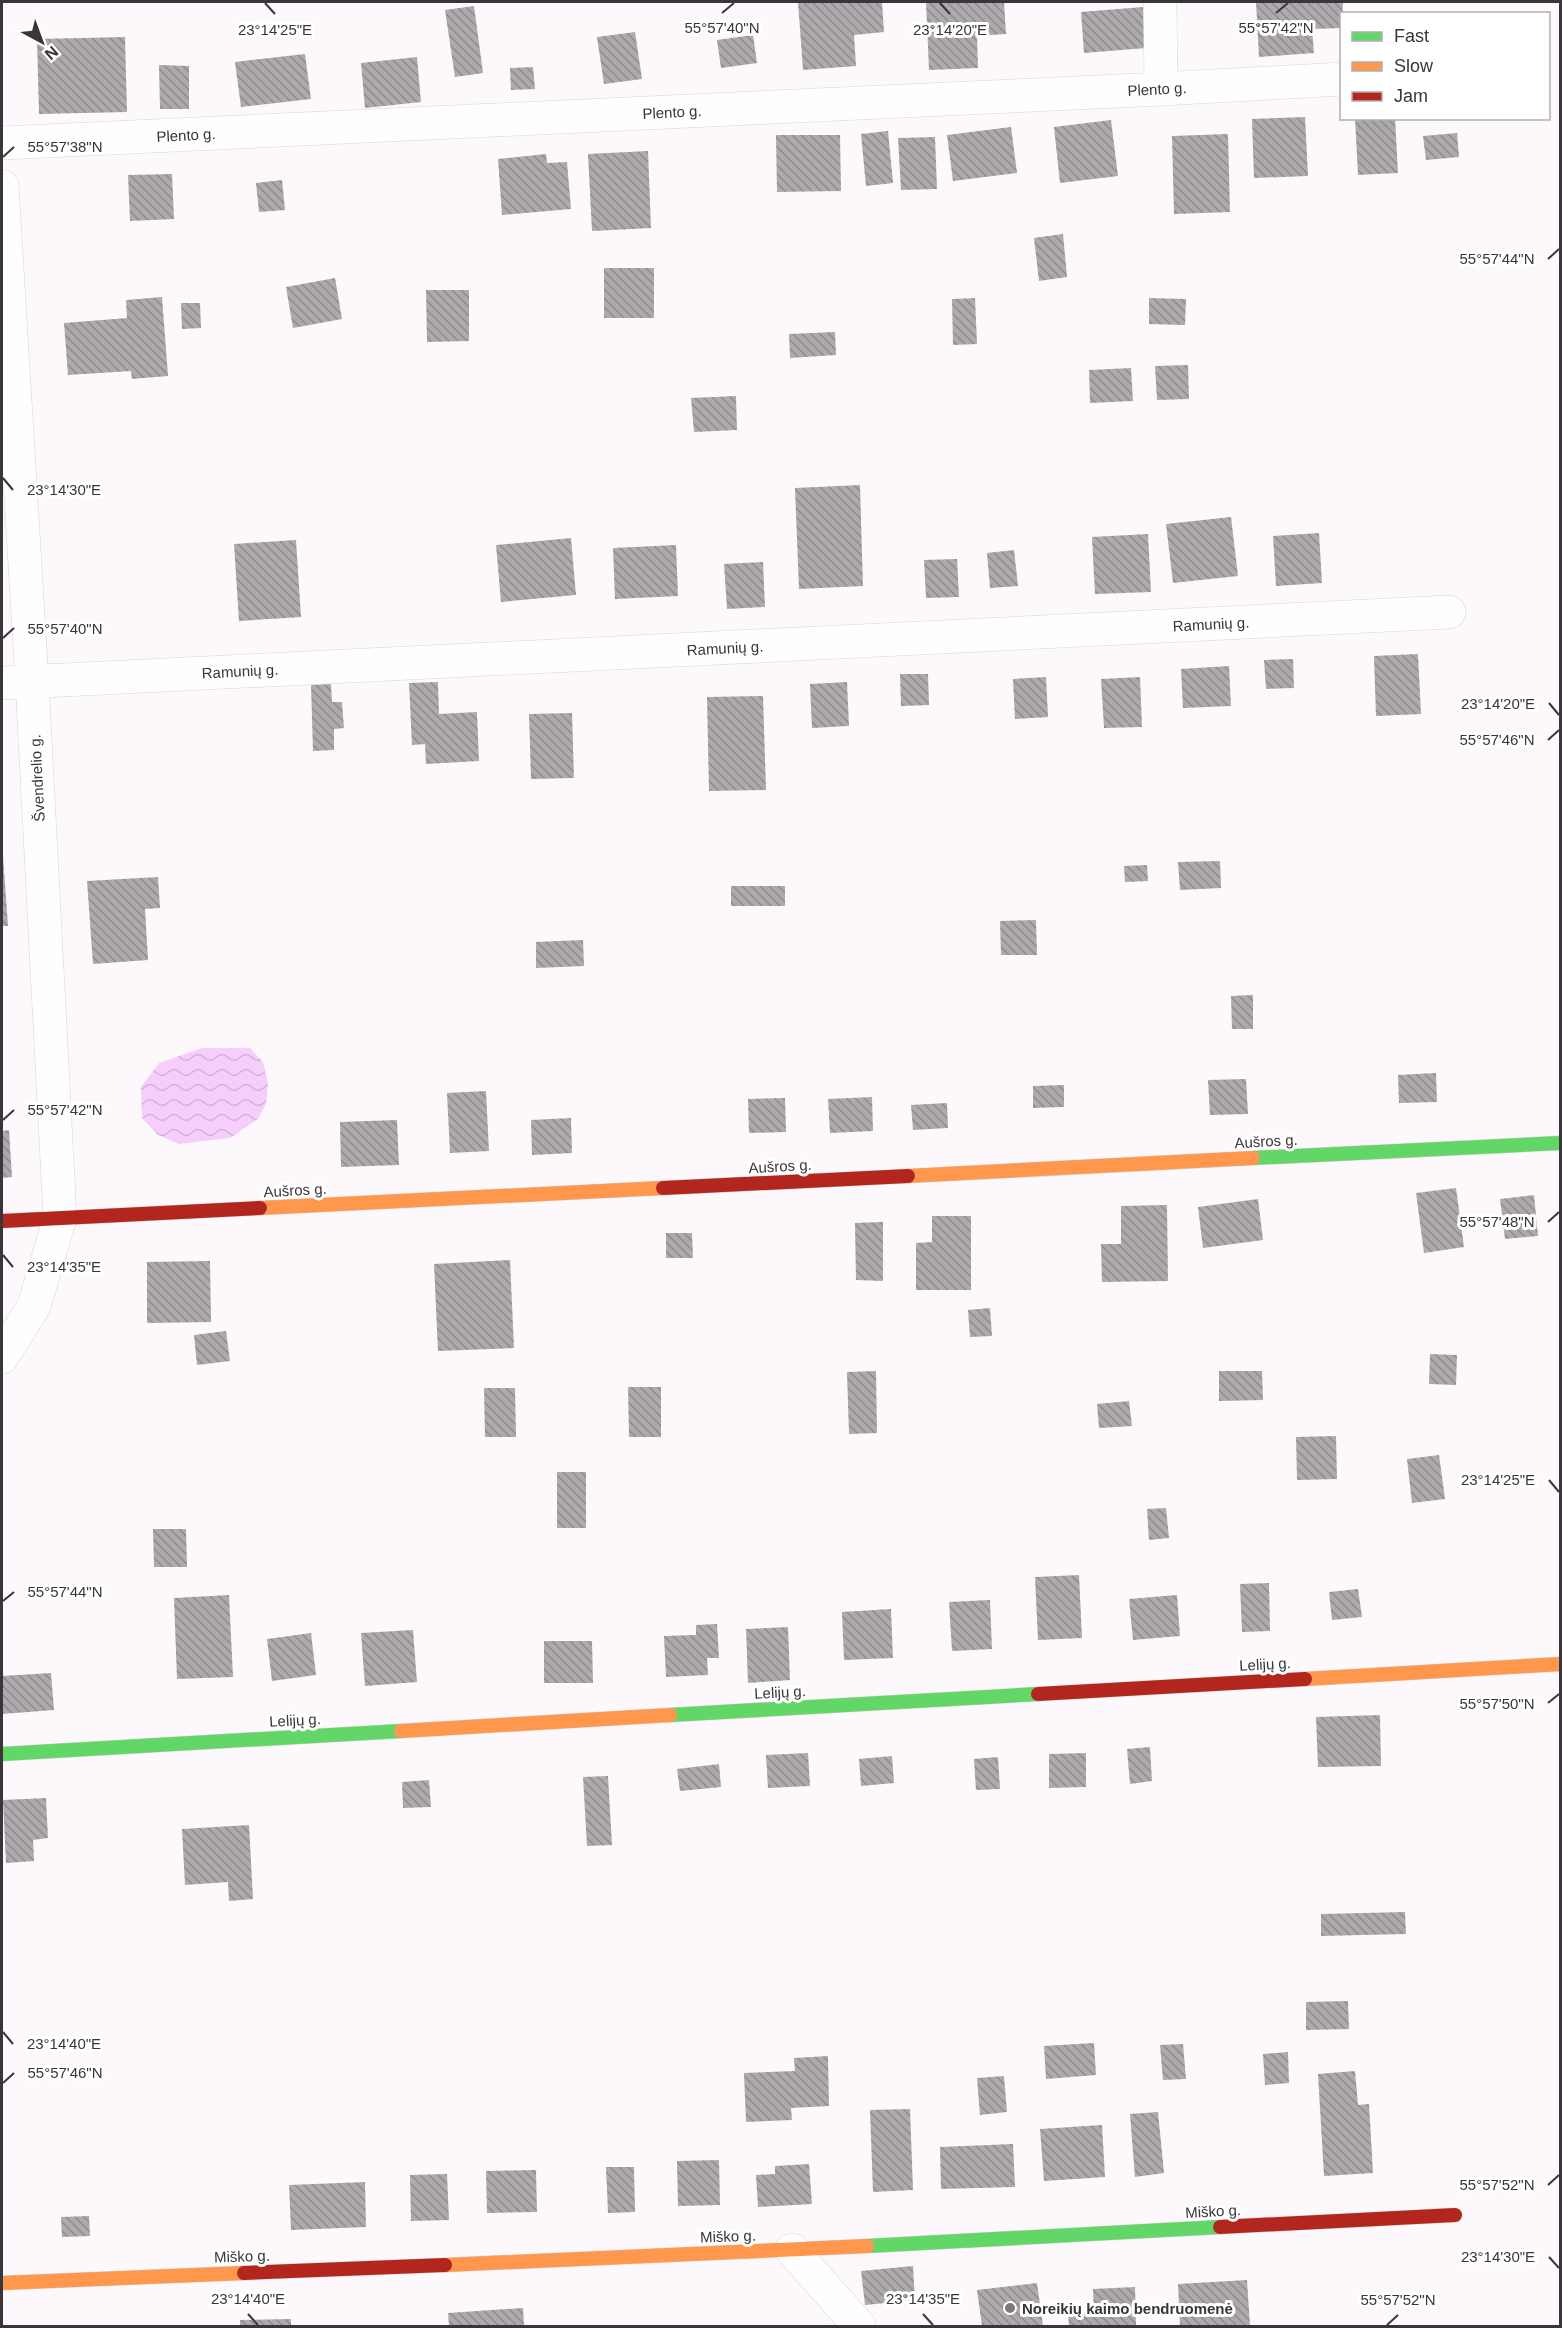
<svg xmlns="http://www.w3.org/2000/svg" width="1562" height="2328" viewBox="0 0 1562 2328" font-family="Helvetica,sans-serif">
  <defs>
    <pattern id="water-waves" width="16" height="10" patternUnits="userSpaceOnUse" patternTransform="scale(1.5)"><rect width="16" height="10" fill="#f6cefb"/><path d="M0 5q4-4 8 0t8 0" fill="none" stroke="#d4b2d8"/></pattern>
    <pattern id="building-back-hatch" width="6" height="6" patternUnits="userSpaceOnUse" patternTransform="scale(1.5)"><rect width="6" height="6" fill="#ada9ad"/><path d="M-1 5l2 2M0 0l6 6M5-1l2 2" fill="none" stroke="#8e8a8e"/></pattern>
  </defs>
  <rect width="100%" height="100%" fill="#fcf8fc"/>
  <path fill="url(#water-waves)" d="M 202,1048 L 250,1048 L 263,1062 L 268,1083 L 266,1104 L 258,1119 L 230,1138 L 179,1144 L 158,1135 L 142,1118 L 141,1087 L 159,1063 Z"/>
  <path fill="url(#building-back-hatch)" d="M 798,2 L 882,2 L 884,32 L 854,35 L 856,66 L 803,70 Z
    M 926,2 L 1004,2 L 1006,34 L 977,36 L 978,68 L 929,70 Z
    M 1256,2 L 1343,2 L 1342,28 L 1312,29 L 1314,53 L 1259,57 Z
    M 474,6 L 483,73 L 455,77 L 445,10 Z
    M 1143,7 L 1146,48 L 1084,53 L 1081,12 Z
    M 635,32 L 642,79 L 604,84 L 597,37 Z
    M 753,35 L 757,63 L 721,68 L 717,40 Z
    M 125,37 L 127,112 L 39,114 L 37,39 Z
    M 305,54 L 311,99 L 241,107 L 235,62 Z
    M 417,57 L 421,102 L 365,108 L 361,63 Z
    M 159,65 L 189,66 L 189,109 L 160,109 Z
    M 533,67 L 535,89 L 511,90 L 510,68 Z
    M 1305,117 L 1308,176 L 1254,178 L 1252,119 Z
    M 1355,118 L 1395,118 L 1398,173 L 1358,175 Z
    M 1111,120 L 1118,176 L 1060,183 L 1054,127 Z
    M 1011,127 L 1017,173 L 953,181 L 947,135 Z
    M 888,131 L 893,183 L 866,186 L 861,134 Z
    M 1457,133 L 1459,157 L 1426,160 L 1423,136 Z
    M 1228,134 L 1230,212 L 1174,214 L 1172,136 Z
    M 776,135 L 840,135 L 841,191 L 777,192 Z
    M 935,137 L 937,189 L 901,190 L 898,138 Z
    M 648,151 L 651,228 L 592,231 L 588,154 Z
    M 546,154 L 547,163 L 567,162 L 571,209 L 502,215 L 498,159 Z
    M 172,174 L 174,219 L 130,221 L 128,175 Z
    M 282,180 L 285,210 L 259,212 L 256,183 Z
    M 1063,234 L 1067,277 L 1039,281 L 1034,238 Z
    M 604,268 L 654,268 L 654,318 L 604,318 Z
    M 335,278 L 342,319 L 293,328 L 286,287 Z
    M 426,290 L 469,290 L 469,341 L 427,342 Z
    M 162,297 L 168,376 L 132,379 L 131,371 L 68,375 L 64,323 L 127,318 L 126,300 Z
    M 975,298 L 977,344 L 953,345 L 952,299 Z
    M 1149,298 L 1186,299 L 1185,325 L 1149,324 Z
    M 181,303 L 200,303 L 201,328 L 182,329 Z
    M 835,332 L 836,355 L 790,358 L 789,334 Z
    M 1188,365 L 1189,399 L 1157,400 L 1155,366 Z
    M 1131,368 L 1133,401 L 1090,403 L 1089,370 Z
    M 736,396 L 737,430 L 694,432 L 691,398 Z
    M 860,485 L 863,586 L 799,589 L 795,488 Z
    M 1231,517 L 1238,576 L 1173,583 L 1166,524 Z
    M 1319,533 L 1322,583 L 1276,586 L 1273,536 Z
    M 1148,534 L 1151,592 L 1095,594 L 1092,537 Z
    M 571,538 L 576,595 L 501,602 L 496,545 Z
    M 296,540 L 301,617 L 239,621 L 234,544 Z
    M 676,545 L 678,596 L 615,599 L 613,548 Z
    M 1014,550 L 1018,586 L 990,588 L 987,553 Z
    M 957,559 L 959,597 L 926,598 L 924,560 Z
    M 763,562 L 765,607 L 727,609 L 724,564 Z
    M 1418,654 L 1421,714 L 1376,716 L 1374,656 Z
    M 1293,659 L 1294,688 L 1266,689 L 1264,660 Z
    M 1229,666 L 1231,706 L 1183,708 L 1181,669 Z
    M 900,674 L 928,674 L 929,705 L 901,706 Z
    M 1046,677 L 1048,717 L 1015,719 L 1013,679 Z
    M 1140,677 L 1142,727 L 1104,728 L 1101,679 Z
    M 438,682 L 439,714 L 477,712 L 479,761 L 426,764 L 425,744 L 412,745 L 409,683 Z
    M 847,682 L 849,726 L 812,728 L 810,684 Z
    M 331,684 L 332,702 L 342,702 L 344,728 L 334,729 L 334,750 L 313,751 L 311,685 Z
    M 763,696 L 766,790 L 709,791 L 707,697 Z
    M 572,713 L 574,778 L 531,779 L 529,714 Z
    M 2,856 L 3,856 L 8,926 L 2,926 Z
    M 1220,861 L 1221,888 L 1180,890 L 1178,862 Z
    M 1147,865 L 1148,881 L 1125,882 L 1124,866 Z
    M 158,877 L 160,908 L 145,909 L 148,960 L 93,964 L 87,881 Z
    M 731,886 L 785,886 L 785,906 L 731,906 Z
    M 1036,920 L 1037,955 L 1001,955 L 1000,921 Z
    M 583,940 L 584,966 L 536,968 L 536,942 Z
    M 1253,995 L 1253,1029 L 1232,1029 L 1231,996 Z
    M 1436,1073 L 1437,1102 L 1399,1103 L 1398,1075 Z
    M 1246,1079 L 1248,1114 L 1210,1115 L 1208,1080 Z
    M 1064,1085 L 1064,1107 L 1033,1108 L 1033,1086 Z
    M 486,1091 L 489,1151 L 450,1153 L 447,1093 Z
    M 872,1097 L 873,1131 L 830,1133 L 828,1099 Z
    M 785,1098 L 786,1132 L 749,1133 L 748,1099 Z
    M 947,1103 L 948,1128 L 913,1130 L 911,1105 Z
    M 571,1118 L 572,1153 L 532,1155 L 531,1120 Z
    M 397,1120 L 399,1165 L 341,1167 L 340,1122 Z
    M 9,1130 L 12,1177 L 2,1178 L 2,1131 Z
    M 1456,1188 L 1464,1247 L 1424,1253 L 1416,1193 Z
    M 1534,1195 L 1538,1236 L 1505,1239 L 1500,1199 Z
    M 1258,1199 L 1263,1240 L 1203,1248 L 1198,1207 Z
    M 1167,1205 L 1168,1281 L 1102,1282 L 1101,1244 L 1121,1244 L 1121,1206 Z
    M 932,1216 L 971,1216 L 971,1290 L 916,1290 L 916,1243 L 932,1242 Z
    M 883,1222 L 883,1281 L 856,1280 L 855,1223 Z
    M 666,1233 L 692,1233 L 693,1258 L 666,1258 Z
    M 510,1260 L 514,1348 L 438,1351 L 434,1264 Z
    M 210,1261 L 211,1322 L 147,1323 L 147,1262 Z
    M 990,1308 L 992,1336 L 970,1337 L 968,1310 Z
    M 226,1331 L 230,1361 L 197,1365 L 194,1335 Z
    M 1430,1354 L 1457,1355 L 1456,1385 L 1429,1384 Z
    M 876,1371 L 877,1433 L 849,1434 L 847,1372 Z
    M 1219,1371 L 1262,1371 L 1263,1400 L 1219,1401 Z
    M 628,1387 L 661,1387 L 661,1437 L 629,1437 Z
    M 484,1388 L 515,1388 L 516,1437 L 485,1437 Z
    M 1129,1401 L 1132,1426 L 1099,1428 L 1097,1404 Z
    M 1336,1436 L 1337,1479 L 1297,1480 L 1296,1437 Z
    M 1439,1455 L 1445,1499 L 1412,1503 L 1407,1459 Z
    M 557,1472 L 586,1472 L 586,1528 L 557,1528 Z
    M 1166,1508 L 1169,1538 L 1149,1540 L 1147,1509 Z
    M 153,1529 L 186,1529 L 187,1567 L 154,1567 Z
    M 1079,1575 L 1082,1638 L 1038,1640 L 1035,1577 Z
    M 1269,1583 L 1270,1631 L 1242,1632 L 1240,1584 Z
    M 1358,1589 L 1362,1617 L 1332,1620 L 1329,1592 Z
    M 229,1595 L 233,1677 L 177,1679 L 174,1598 Z
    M 1177,1595 L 1180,1636 L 1133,1640 L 1129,1599 Z
    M 990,1600 L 992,1649 L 952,1651 L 949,1602 Z
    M 891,1609 L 893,1658 L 844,1660 L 842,1612 Z
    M 717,1624 L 719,1658 L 707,1658 L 708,1675 L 666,1677 L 664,1636 L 696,1635 L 696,1625 Z
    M 788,1627 L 790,1680 L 748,1683 L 746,1629 Z
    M 413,1630 L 417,1682 L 365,1686 L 361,1633 Z
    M 311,1633 L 316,1675 L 272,1681 L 267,1639 Z
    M 544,1641 L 592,1641 L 593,1683 L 544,1683 Z
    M 51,1673 L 54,1710 L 2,1714 L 2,1676 Z
    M 1380,1715 L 1381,1766 L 1318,1767 L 1316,1717 Z
    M 1150,1747 L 1152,1781 L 1130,1784 L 1127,1749 Z
    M 808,1753 L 810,1786 L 768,1788 L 766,1755 Z
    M 1086,1753 L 1086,1787 L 1049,1788 L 1049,1754 Z
    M 892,1756 L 894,1783 L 861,1786 L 859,1759 Z
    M 998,1757 L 1000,1789 L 976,1790 L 974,1759 Z
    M 719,1764 L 721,1787 L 680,1791 L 677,1769 Z
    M 608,1776 L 612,1845 L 587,1846 L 583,1777 Z
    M 429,1780 L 431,1807 L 403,1808 L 402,1782 Z
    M 46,1798 L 48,1838 L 33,1840 L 34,1861 L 6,1863 L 3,1800 Z
    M 249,1825 L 253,1899 L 229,1901 L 228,1882 L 185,1885 L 182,1829 Z
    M 1405,1912 L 1406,1934 L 1321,1936 L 1321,1914 Z
    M 1348,2001 L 1349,2029 L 1306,2030 L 1306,2002 Z
    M 1094,2043 L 1096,2075 L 1046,2079 L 1044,2046 Z
    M 1183,2044 L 1186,2079 L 1163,2080 L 1160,2045 Z
    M 1288,2052 L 1289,2083 L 1265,2085 L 1263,2054 Z
    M 828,2056 L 829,2106 L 791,2108 L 792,2120 L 746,2122 L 744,2073 L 795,2071 L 794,2058 Z
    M 1355,2071 L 1358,2105 L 1369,2104 L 1373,2173 L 1324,2176 L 1318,2074 Z
    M 1004,2076 L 1007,2112 L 980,2115 L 977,2078 Z
    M 910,2109 L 913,2190 L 873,2192 L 870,2110 Z
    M 1158,2112 L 1164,2173 L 1135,2177 L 1130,2114 Z
    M 1102,2125 L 1105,2177 L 1044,2181 L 1040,2129 Z
    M 1013,2144 L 1015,2187 L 941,2189 L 940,2147 Z
    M 719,2160 L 720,2205 L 678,2206 L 677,2161 Z
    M 809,2164 L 812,2204 L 758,2207 L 756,2175 L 775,2174 L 775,2166 Z
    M 606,2167 L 634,2167 L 635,2212 L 608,2213 Z
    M 536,2170 L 537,2212 L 487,2213 L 486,2171 Z
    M 447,2174 L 449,2220 L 411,2221 L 410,2175 Z
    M 365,2182 L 366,2227 L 291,2230 L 289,2185 Z
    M 89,2216 L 90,2236 L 62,2237 L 61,2217 Z
    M 913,2266 L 915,2300 L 865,2305 L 861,2271 Z
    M 1247,2280 L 1250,2326 L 1180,2326 L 1178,2284 Z
    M 1037,2283 L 1043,2326 L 982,2326 L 977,2290 Z
    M 1135,2287 L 1136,2326 L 1069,2326 L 1068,2313 L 1094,2312 L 1093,2289 Z
    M 523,2308 L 524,2326 L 449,2326 L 448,2313 Z
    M 291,2319 L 291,2326 L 240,2326 L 240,2320 Z"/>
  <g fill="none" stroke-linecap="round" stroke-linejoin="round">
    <defs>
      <path id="street" d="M 1160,2 L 1161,89
        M 2,143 L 1161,89 L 1342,79
        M 2,186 L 32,681 L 60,1218 L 34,1306 L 2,1357
        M 2,683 L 1449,612
        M 792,2250 L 859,2326"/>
      <path id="fast" d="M 1253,1158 L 1560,1143
        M 670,1715 L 1038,1694
        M 2,1754 L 401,1731
        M 867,2246 L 1220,2227"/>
      <path id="slow" d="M 908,1176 L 1253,1158
        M 260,1208 L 663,1188
        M 1305,1679 L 1560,1664
        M 401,1731 L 670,1715
        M 445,2265 L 867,2246
        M 2,2283 L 244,2273"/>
      <path id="jam" d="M 663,1188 L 908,1176
        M 2,1221 L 260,1208
        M 1038,1694 L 1305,1679
        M 1220,2227 L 1455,2215
        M 244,2273 L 445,2265"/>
    </defs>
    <use href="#street" stroke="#d8d4d8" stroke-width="34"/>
    <use href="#fast" stroke="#d8d4d8" stroke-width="15"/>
    <use href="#slow" stroke="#d8d4d8" stroke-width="15"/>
    <use href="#jam" stroke="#d8d4d8" stroke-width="15"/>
    <use href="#street" stroke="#fffeff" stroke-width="33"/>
    <use href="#fast" stroke="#63d668" stroke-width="14"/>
    <use href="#slow" stroke="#ff974d" stroke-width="14"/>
    <use href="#jam" stroke="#b3261e" stroke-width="14"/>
  </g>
  <path fill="none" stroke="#3a353a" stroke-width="2" d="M 265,3 L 275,14M 940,3 L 950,14M 722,13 L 734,3M 1276,13 L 1288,3M 3,157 L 14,147M 1548,259 L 1559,249M 3,478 L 13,490M 3,638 L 14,628M 1549,703 L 1559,715M 1548,740 L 1559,730M 3,1120 L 14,1110M 1548,1222 L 1559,1212M 3,1255 L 13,1267M 1549,1480 L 1559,1492M 3,1601 L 14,1592M 1548,1703 L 1559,1694M 3,2032 L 13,2044M 3,2083 L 14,2073M 1548,2185 L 1559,2175M 1549,2257 L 1559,2268M 248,2314 L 258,2325M 923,2314 L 933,2325M 1387,2325 L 1398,2315"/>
  <circle fill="#7e797e" stroke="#fff" stroke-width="2" cx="1010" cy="2308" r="6"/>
  <g text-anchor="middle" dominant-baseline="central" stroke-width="6" stroke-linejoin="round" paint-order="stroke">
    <g font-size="15" fill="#3a353a" stroke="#fff">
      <text transform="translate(1157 89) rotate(-3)">Plento g.</text>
      <text transform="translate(672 112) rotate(-3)">Plento g.</text>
      <text transform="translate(186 135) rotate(-3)">Plento g.</text>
      <text transform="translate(1211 624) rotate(-3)">Ramunių g.</text>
      <text transform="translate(725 648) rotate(-3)">Ramunių g.</text>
      <text transform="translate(240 671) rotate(-3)">Ramunių g.</text>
      <text transform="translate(37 778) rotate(-93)">Švendrelio g.</text>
      <text transform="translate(1266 1141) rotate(-3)">Aušros g.</text>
      <text transform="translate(780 1166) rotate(-3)">Aušros g.</text>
      <text transform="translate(295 1190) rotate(-3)">Aušros g.</text>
      <text transform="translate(1265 1664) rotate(-3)">Lelijų g.</text>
      <text transform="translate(780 1692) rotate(-3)">Lelijų g.</text>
      <text transform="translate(295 1720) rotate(-3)">Lelijų g.</text>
      <text transform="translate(1213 2211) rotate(-3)">Miško g.</text>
      <text transform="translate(728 2236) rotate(-2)">Miško g.</text>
      <text transform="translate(242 2256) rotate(-2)">Miško g.</text>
    </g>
    <g font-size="15" font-weight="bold" fill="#3a353a" stroke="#fff" text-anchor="start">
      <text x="1022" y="2308">Noreikių kaimo bendruomenė</text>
    </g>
  </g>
  <g font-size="15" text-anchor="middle" fill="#3a353a" stroke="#fff" stroke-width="6" stroke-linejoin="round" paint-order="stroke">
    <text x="722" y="33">55°57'40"N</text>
    <text x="1276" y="33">55°57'42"N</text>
    <text x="950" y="35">23°14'20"E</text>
    <text x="275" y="35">23°14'25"E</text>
    <text x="65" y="152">55°57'38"N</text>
    <text x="1497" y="264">55°57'44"N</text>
    <text x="64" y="495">23°14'30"E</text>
    <text x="65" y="634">55°57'40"N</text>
    <text x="1498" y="709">23°14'20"E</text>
    <text x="1497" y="745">55°57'46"N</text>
    <text x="65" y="1115">55°57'42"N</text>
    <text x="1497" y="1227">55°57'48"N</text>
    <text x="64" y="1272">23°14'35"E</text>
    <text x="1498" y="1485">23°14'25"E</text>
    <text x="65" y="1597">55°57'44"N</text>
    <text x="1497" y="1709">55°57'50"N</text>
    <text x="64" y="2049">23°14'40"E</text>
    <text x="65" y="2078">55°57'46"N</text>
    <text x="1497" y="2190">55°57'52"N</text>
    <text x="1498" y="2262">23°14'30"E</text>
    <text x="248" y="2304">23°14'40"E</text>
    <text x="923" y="2304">23°14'35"E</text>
    <text x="1398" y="2305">55°57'52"N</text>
  </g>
  <rect width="1562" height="2328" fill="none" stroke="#3a353a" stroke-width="6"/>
  <rect x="1340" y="12" width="210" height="108" fill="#ffffff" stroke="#b0aeb0" stroke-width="1.5"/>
  <rect x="1352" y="32" width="30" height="9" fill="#63d668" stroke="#b0aeb0" stroke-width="1.5"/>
  <text x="1394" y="42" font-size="18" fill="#3a353a">Fast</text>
  <rect x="1352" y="62" width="30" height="9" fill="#ff974d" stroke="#b0aeb0" stroke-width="1.5"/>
  <text x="1394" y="72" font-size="18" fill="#3a353a">Slow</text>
  <rect x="1352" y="92" width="30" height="9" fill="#b3261e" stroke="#b0aeb0" stroke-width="1.5"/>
  <text x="1394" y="102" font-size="18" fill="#3a353a">Jam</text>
  <g transform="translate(42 42) rotate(139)" stroke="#ffffff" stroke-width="4.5" paint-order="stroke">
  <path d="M0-4.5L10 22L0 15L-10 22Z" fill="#3a353a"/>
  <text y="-9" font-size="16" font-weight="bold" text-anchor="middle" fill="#3a353a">N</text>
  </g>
</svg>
